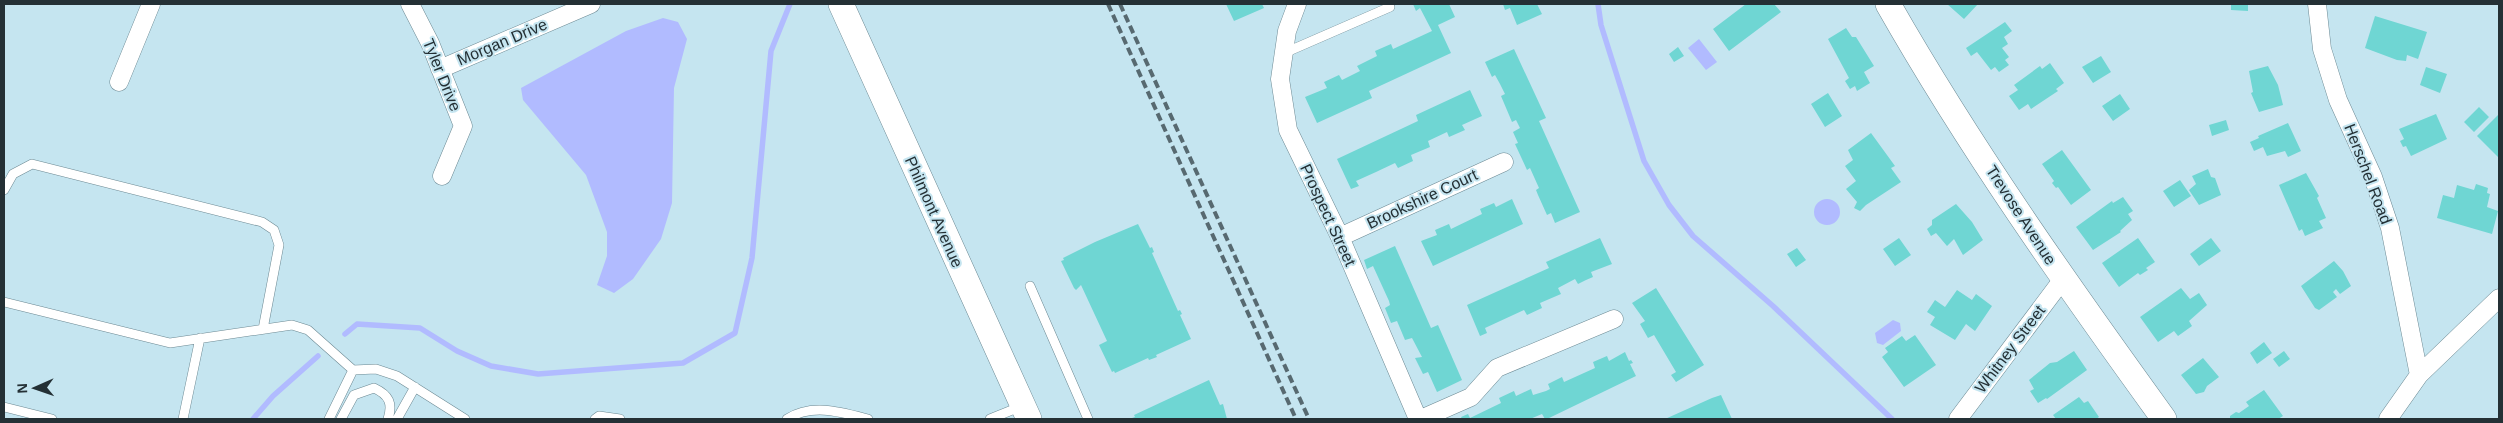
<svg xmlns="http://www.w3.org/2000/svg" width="2503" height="423" viewBox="0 0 2503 423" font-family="Arial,sans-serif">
  <rect width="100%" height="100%" fill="#c5e5f0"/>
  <path fill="#b1bbff" d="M 663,18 L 678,22 L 687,39 L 674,88 L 672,203 L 661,239 L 633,279 L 614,293 L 597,285 L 607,256 L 607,232 L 586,175 L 523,100 L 521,88 L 626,31 Z
    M 1699,39 L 1717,62 L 1706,70 L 1688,48 Z
    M1814 212a13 13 0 1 1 26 0a13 13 0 1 1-26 0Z
    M 1893,320 L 1900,323 L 1901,331 L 1883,345 L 1877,343 L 1875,333 Z"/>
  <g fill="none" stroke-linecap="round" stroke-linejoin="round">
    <path stroke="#b1bbff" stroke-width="5.5" d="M 1598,4 L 1601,25 L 1644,161 L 1669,205 L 1693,236 L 1773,306 L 1892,419
      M 345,334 L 357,324 L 420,328 L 457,351 L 491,366 L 538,374 L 683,363 L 735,333 L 752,258 L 771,51 L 790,4
      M 253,419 L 273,396 L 318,356"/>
  </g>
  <path fill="#6fd6d3" d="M 1226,4 L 1262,4 L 1264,8 L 1234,21 Z
    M 1413,4 L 1449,4 L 1455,17 L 1438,25 L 1451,53 L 1369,91 L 1372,98 L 1317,123 L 1305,97 L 1327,88 L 1324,82 L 1339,75 L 1342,80 L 1360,71 L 1357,66 L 1377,56 L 1375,51 L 1391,44 L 1393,49 L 1432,31 L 1420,8 L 1416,11 Z
    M 1503,4 L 1537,4 L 1542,14 L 1517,25 L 1510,8 L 1505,10 Z
    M 1746,4 L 1774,4 L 1781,12 L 1729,51 L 1713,29 Z
    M 1947,4 L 1978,4 L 1964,19 Z
    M 2231,4 L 2248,4 L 2248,11 L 2231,10 Z
    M 2375,16 L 2427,32 L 2418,59 L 2407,55 L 2406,61 L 2397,60 L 2365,48 Z
    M 2005,22 L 2012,31 L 2004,37 L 2008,44 L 2002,48 L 2009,57 L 2005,60 L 2009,65 L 1999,72 L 1995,67 L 1991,70 L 1977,52 L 1971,56 L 1966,48 Z
    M 1846,28 L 1852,37 L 1856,37 L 1874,66 L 1864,72 L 1870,83 L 1857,91 L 1855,86 L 1850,89 L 1845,81 L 1849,78 L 1828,39 Z
    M 1678,47 L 1684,56 L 1674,62 L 1669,54 Z
    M 1514,49 L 1546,118 L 1539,121 L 1580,212 L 1555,223 L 1551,213 L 1547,215 L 1538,195 L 1536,190 L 1539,188 L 1530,168 L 1527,170 L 1515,144 L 1518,143 L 1513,132 L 1520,128 L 1516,120 L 1512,122 L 1501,96 L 1505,94 L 1500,84 L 1495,75 L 1492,77 L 1485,62 Z
    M 2101,56 L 2111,72 L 2093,83 L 2082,67 Z
    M 2050,63 L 2064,83 L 2056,89 L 2058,91 L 2031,109 L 2028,104 L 2019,110 L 2009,96 L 2018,90 L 2014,85 L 2040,66 L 2042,69 Z
    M 2268,66 L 2278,85 L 2283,105 L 2259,112 L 2251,93 L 2253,92 L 2249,71 Z
    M 2426,67 L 2447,74 L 2440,93 L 2420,85 Z
    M 1470,90 L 1482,116 L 1462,125 L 1465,130 L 1449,137 L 1447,132 L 1428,141 L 1430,147 L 1411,155 L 1413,161 L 1398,168 L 1395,163 L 1376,172 L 1356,181 L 1359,186 L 1351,189 L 1337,159 L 1418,121 L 1416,115 Z
    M 1828,93 L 1842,116 L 1825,127 L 1811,104 Z
    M 2120,94 L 2130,109 L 2113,121 L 2102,106 Z
    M 2479,107 L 2489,117 L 2474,132 L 2464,122 Z
    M 2436,114 L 2447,139 L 2411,156 L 2406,146 L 2403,147 L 2400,141 L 2404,139 L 2399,129 Z
    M 2499,114 L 2499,158 L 2477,136 Z
    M 2226,120 L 2229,130 L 2212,136 L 2209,125 Z
    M 2288,123 L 2301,151 L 2288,157 L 2285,151 L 2267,156 L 2263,147 L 2254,151 L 2250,142 L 2259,138 L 2258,136 Z
    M 1871,133 L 1895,166 L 1891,168 L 1901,182 L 1866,205 L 1860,211 L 1854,208 L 1857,202 L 1846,189 L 1856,181 L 1845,166 L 1853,160 L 1848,150 Z
    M 2062,150 L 2091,190 L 2071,205 L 2058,187 L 2056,188 L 2052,183 L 2054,181 L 2042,164 Z
    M 2208,169 L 2211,177 L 2215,178 L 2221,195 L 2199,205 L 2189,190 L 2196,184 L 2192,176 Z
    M 2306,173 L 2319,196 L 2317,198 L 2326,218 L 2319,221 L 2323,228 L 2305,236 L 2302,229 L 2299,231 L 2279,185 Z
    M 2180,180 L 2191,196 L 2174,207 L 2163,191 Z
    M 2476,184 L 2488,188 L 2487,193 L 2490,194 L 2487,207 L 2498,211 L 2492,234 L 2437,218 L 2443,195 L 2454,198 L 2457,185 L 2474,190 Z
    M 2123,197 L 2133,211 L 2128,214 L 2132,220 L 2120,231 L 2121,232 L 2093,250 L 2076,227 L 2112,201 L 2113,203 Z
    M 1512,199 L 1523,224 L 1433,266 L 1421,241 L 1437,235 L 1435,230 L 1449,224 L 1451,229 L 1482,214 L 1480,209 L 1494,203 L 1496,207 Z
    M 1956,204 L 1972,222 L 1983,240 L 1963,255 L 1954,239 L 1947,246 L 1936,233 L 1931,236 L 1927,229 L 1932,225 L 1932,220 Z
    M 1138,224 L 1150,248 L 1152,247 L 1154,252 L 1152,253 L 1178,311 L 1180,310 L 1182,314 L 1180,315 L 1191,339 L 1156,355 L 1157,357 L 1149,360 L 1148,358 L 1115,373 L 1114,371 L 1112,372 L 1099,345 L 1107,341 L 1081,285 L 1076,290 L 1074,288 L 1061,261 L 1064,260 L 1063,258 L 1095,242 Z
    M 1600,238 L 1612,264 L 1591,272 L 1593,277 L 1586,280 L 1578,284 L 1575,279 L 1558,288 L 1561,294 L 1540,303 L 1542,308 L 1527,315 L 1524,310 L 1485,328 L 1487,333 L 1480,336 L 1467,305 L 1549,268 L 1546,262 Z
    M 1899,238 L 1911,255 L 1895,266 L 1883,249 Z
    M 2138,238 L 2155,262 L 2146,268 L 2148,270 L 2140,275 L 2138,273 L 2119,287 L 2102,263 Z
    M 2211,238 L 2221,251 L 2199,266 L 2190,254 Z
    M 1395,246 L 1431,328 L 1438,325 L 1462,380 L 1437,392 L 1428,372 L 1423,374 L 1415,358 L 1422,357 L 1412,338 L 1405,340 L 1397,321 L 1391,323 L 1385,308 L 1390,305 L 1389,301 L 1373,266 L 1367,269 L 1364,260 Z
    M 1797,248 L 1806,260 L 1796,267 L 1787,254 Z
    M 2334,261 L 2343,271 L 2351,286 L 2340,294 L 2336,289 L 2333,292 L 2337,297 L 2319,310 L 2315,308 L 2301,286 Z
    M 1656,288 L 1704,365 L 1676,382 L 1671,375 L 1676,372 L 1654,335 L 1648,338 L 1640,324 L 1645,321 L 1632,303 Z
    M 2181,288 L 2190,299 L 2199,293 L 2207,305 L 2189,321 L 2192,326 L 2178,336 L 2174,331 L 2158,342 L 2140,317 Z
    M 1957,290 L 1972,300 L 1976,294 L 1992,306 L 1975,331 L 1966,324 L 1955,340 L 1930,325 L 1935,317 L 1927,312 L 1935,300 L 1945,307 Z
    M 1915,335 L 1936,365 L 1904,387 L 1882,357 L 1888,352 L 1885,348 L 1902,336 L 1906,341 Z
    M 2264,342 L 2272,353 L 2257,364 L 2250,353 Z
    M 2074,351 L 2087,370 L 2047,399 L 2046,398 L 2038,403 L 2030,391 L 2034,389 L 2029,380 L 2050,363 L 2057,362 Z
    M 2284,351 L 2290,359 L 2279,367 L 2273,359 Z
    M 1625,352 L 1629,361 L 1631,360 L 1633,363 L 1630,364 L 1636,376 L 1547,419 L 1545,419 L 1542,414 L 1530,419 L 1462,419 L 1461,417 L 1468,414 L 1470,418 L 1501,403 L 1499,398 L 1514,391 L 1516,396 L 1531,389 L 1533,395 L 1546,391 L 1550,389 L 1548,384 L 1562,377 L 1564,382 L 1595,368 L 1593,362 L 1607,356 L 1609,361 Z
    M 2203,358 L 2219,377 L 2207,386 L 2204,392 L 2196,394 L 2181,375 Z
    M 1209,380 L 1220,405 L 1223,404 L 1227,419 L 1129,419 L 1135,417 L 1134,415 Z
    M 2264,390 L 2283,416 L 2278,419 L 2230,419 L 2230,416 L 2236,412 L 2239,413 L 2249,406 L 2246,402 Z
    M 1721,395 L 1732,419 L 1665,419 L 1712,398 Z
    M 2079,397 L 2084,403 L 2088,401 L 2099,417 L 2096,419 L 2056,419 L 2053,415 Z"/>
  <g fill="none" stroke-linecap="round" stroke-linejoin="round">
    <defs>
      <path id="lane" d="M 1282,54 L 1390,7
        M 4,190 L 13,174 L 32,164 L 262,222 L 274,230 L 279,245 L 263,329
        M 1030,286 L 1088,419
        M 4,302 L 170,343 L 292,325 L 308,330 L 353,370 L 376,369 L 397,376 L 465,419
        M 4,407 L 52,419
        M 183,419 L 200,338
        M 329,419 L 353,370
        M 341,419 L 354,395 L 374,388 C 389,395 393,403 388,419
        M 397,419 L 415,387
        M 595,419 L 599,416 L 620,419
        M 787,419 C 812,403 841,412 868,419
        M 990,419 L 1022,406"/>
      <path id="street" d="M 410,4 L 430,43 L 463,126 L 442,176
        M 1297,4 L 1287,31 L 1280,79 L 1288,130 L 1340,237 L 1418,419
        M 2317,4 L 2322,49 L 2338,100 L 2373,177 L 2390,228 L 2419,375
        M 440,69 L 591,4
        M 119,82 L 151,4
        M 1340,237 L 1504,162
        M 1421,419 L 1471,397 L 1497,368 L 1614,319
        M 1958,419 L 2063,279
        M 2388,419 L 2419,375 L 2499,298"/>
      <path id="secondary" d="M 841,4 L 1029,419
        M 1888,4 C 1970,148 2067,285 2164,419"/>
    </defs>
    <use href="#lane" stroke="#6c8993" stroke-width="10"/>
    <use href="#street" stroke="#6c8993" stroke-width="19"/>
    <use href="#secondary" stroke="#6c8993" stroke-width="26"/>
    <use href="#lane" stroke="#fff" stroke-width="9"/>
    <use href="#street" stroke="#fff" stroke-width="18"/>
    <use href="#secondary" stroke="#fff" stroke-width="25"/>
    <path stroke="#576970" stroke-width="4" stroke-dasharray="8 4" stroke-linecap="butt" d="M 1108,4 L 1296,419
      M 1120,4 L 1309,419"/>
  </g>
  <g text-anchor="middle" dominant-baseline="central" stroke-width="4" stroke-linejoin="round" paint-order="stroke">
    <g font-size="16" fill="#243035" stroke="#c5e5f0">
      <text transform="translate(502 42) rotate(-23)">Morgan Drive</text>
      <text transform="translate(442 75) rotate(68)">Tyler Drive</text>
      <text transform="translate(2368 174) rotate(69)">Herschel Road</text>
      <text transform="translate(1422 199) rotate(-25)">Brookshire Court</text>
      <text transform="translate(934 212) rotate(66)">Philmont Avenue</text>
      <text transform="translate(1328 215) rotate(65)">Prospect Street</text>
      <text transform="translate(2021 215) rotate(57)">Trevose Avenue</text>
      <text transform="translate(2010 349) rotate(-53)">Whitney Street</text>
    </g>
  </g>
  <rect width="2503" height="423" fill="none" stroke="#243035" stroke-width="10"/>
  <g transform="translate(35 388) rotate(268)" stroke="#c5e5f0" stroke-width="4" paint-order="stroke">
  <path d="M0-4L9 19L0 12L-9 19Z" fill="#243035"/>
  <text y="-8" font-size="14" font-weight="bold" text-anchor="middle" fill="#243035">N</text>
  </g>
</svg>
